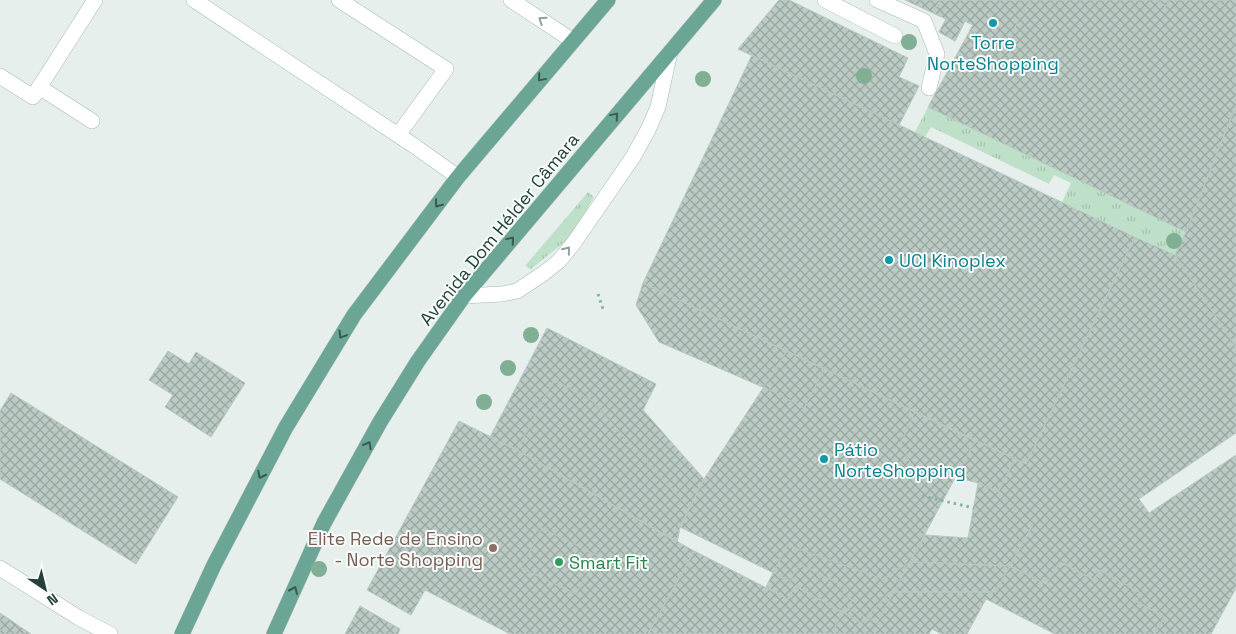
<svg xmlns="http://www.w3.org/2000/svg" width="1236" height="634" viewBox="0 0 1236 634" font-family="'Space Grotesk',sans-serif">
  <defs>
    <pattern id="grass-tufts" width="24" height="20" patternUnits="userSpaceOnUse" patternTransform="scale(1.25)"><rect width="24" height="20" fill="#bfe0c8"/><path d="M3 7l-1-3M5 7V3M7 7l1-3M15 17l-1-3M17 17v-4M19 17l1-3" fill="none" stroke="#a4c1ad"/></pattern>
    <pattern id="building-cross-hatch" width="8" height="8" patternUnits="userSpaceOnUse" patternTransform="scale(1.25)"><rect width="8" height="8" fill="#bbcac4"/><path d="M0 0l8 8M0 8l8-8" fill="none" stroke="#98a6a0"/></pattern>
  </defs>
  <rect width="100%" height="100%" fill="#e6efeb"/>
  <path fill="url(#grass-tufts)" d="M 928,107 L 1186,232 L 1175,255 L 1062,202 L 1071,183 L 1054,175 L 1049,184 L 931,127 L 925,137 L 915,132 Z
    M 588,192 L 594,197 L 572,236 L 531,269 L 525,266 Z"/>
  <path fill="url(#building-cross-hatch)" stroke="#b8c9c2" d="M 779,0 L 789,0 L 908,58 L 899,77 L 919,86 L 899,125 L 738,49 Z
    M 905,0 L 1236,0 L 1236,105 L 1186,232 L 928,107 L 973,25 L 965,21 L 955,41 L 939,32 L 946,19 Z
    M 940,0 L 1030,0 L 1003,48 L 969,31 L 973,25 L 965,21 L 955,41 L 939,32 L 946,19 L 933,13 Z
    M 1154,0 L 1169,0 L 1166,6 Z
    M 1212,0 L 1227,0 L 1223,6 Z
    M 752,55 L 1135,237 L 1026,464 L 643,283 Z
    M 1236,105 L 1236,347 L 1175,255 L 1186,232 Z
    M 1135,237 L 1175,255 L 1236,347 L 1236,433 L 1139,499 L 1149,513 L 1236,455 L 1236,588 L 1211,634 L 1154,634 L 1164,617 L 1136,601 L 1141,593 L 1099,570 L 1094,580 L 1060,562 L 1046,584 L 1010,566 L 1032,526 L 998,492 L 1015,459 L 1026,464 Z
    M 643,283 L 824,369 L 804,408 L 774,392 L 659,342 L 636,305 Z
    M 547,328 L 656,384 L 643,410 L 704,479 L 680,527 L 677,542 L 517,450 L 490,437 Z
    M 168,351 L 189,364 L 196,352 L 245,383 L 211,437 L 165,407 L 173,395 L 149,380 Z
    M 787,351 L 975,441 L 877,623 L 848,609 L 852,600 L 842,595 L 846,587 L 799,564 L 790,581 L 680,527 L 704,479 Z
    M 554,380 L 591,400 L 689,508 L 680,527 L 677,542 L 517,450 Z
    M 11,393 L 178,497 L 136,564 L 0,479 L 0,411 Z
    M 915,412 L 1015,459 L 998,492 L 978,483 L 933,471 L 913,467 L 900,445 Z
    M 459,421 L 517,450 L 694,551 L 648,634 L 510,634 L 425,590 L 411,615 L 367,590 Z
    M 978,483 L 998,492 L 1032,526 L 1010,566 L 910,562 L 925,535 L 968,538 Z
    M 542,528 L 598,556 L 576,594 L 521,568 Z
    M 787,545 L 883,579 L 910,562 L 1010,566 L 995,592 L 889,592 L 862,623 L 795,586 L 788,599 L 766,587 Z
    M 694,551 L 788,599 L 795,586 L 862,623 L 889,592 L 995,592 L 1010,566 L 1046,584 L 1060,562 L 1094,580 L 1099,570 L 1141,593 L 1136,601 L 1164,617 L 1154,634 L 1055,634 L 986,599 L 967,634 L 941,634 L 932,629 L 929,634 L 648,634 Z
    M 694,551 L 788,599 L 795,586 L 843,612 L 833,630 L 844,634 L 648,634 Z
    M 360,606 L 400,629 L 398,634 L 345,634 Z
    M 0,613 L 31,634 L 0,634 Z"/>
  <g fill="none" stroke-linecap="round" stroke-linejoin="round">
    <defs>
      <path id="minor" d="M 194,0 L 413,145 L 458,177
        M 339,0 L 446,69 L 398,135
        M 511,0 L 573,41
        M 825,0 L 895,36
        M 877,0 L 924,21 L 937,54 L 929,88
        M 0,76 L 33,97 L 95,0
        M 39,87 L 92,121
        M 464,296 L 502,294 L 517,291 L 544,273 L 559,261 L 573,244 L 633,157 L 648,130 L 658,107 L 670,52
        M 0,568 L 79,618 L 110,634"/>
      <path id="major" d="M 182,634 L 214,565 L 286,427 L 354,315 L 458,177 L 608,0
        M 274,634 L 324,523 L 380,422 L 418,361 L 464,296 L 714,0"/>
    </defs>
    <use href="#minor" stroke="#a8b8b2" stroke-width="16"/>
    <use href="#major" stroke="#c2cac8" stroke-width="16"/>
    <path stroke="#86b3a5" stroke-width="3" stroke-dasharray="2.5 4" stroke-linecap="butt" d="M 598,294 L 604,312
      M 922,496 L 974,508"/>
    <use href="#minor" stroke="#fff" stroke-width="15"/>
    <use href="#major" stroke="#6aa596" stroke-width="15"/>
  </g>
  <g fill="#80af93">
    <circle cx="909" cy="42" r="8"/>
    <circle cx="864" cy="76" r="8"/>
    <circle cx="703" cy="79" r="8"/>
    <circle cx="1174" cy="241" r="8"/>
    <circle cx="531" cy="335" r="8"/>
    <circle cx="508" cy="368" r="8"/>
    <circle cx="484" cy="402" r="8"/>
    <circle cx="319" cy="569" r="8"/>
  </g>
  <defs><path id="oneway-chevron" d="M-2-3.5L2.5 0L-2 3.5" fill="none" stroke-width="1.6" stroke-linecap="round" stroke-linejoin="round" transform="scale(1.25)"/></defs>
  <g stroke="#92a09c">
    <use href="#oneway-chevron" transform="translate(542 20) rotate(-146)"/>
    <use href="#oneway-chevron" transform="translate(567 250) rotate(-51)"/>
  </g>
  <g stroke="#365b51">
    <use href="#oneway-chevron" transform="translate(541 78) rotate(130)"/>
    <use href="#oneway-chevron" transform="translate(615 116) rotate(-50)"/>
    <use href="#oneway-chevron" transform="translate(438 204) rotate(127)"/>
    <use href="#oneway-chevron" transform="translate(511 240) rotate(-50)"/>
    <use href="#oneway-chevron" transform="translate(342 335) rotate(121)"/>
    <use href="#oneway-chevron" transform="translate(368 445) rotate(-61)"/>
    <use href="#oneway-chevron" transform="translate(261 475) rotate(117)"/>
    <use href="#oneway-chevron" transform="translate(294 590) rotate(-66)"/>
  </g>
  <g fill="#0f9aa8" stroke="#f7fbf9" stroke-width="2">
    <circle cx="993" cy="23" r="5"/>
    <circle cx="889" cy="260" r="5"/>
    <circle cx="824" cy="459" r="5"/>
  </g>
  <circle fill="#8d6e63" stroke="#f7fbf9" stroke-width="2" cx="493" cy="548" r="5"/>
  <circle fill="#2e9e5b" stroke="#f7fbf9" stroke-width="2" cx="559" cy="562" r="5"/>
  <g text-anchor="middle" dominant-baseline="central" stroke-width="4" stroke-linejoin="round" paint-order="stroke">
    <g font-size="18" fill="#0d838f" stroke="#f7fbf9" text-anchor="start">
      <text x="993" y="42" text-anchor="middle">Torre<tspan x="993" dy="21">NorteShopping</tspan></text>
      <text x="899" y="260">UCI Kinoplex</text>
      <text x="834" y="449">Pátio<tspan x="834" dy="21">NorteShopping</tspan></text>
    </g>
    <g font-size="18" fill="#24423a" stroke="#f7fbf9">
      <text transform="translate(499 229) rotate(-51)">Avenida Dom Hélder Câmara</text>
    </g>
    <g font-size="18" fill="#785e54" stroke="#f7fbf9" text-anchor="end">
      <text x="483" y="538">Elite Rede de Ensino<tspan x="483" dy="21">- Norte Shopping</tspan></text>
    </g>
    <g font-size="18" fill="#27864d" stroke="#f7fbf9" text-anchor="start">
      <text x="569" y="562">Smart Fit</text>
    </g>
  </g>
  <g transform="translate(45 589) rotate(145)" stroke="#f7fbf9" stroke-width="4" paint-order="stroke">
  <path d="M0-4L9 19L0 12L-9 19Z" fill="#24423a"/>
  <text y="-8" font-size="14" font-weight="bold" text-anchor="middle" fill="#24423a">N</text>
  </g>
</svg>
